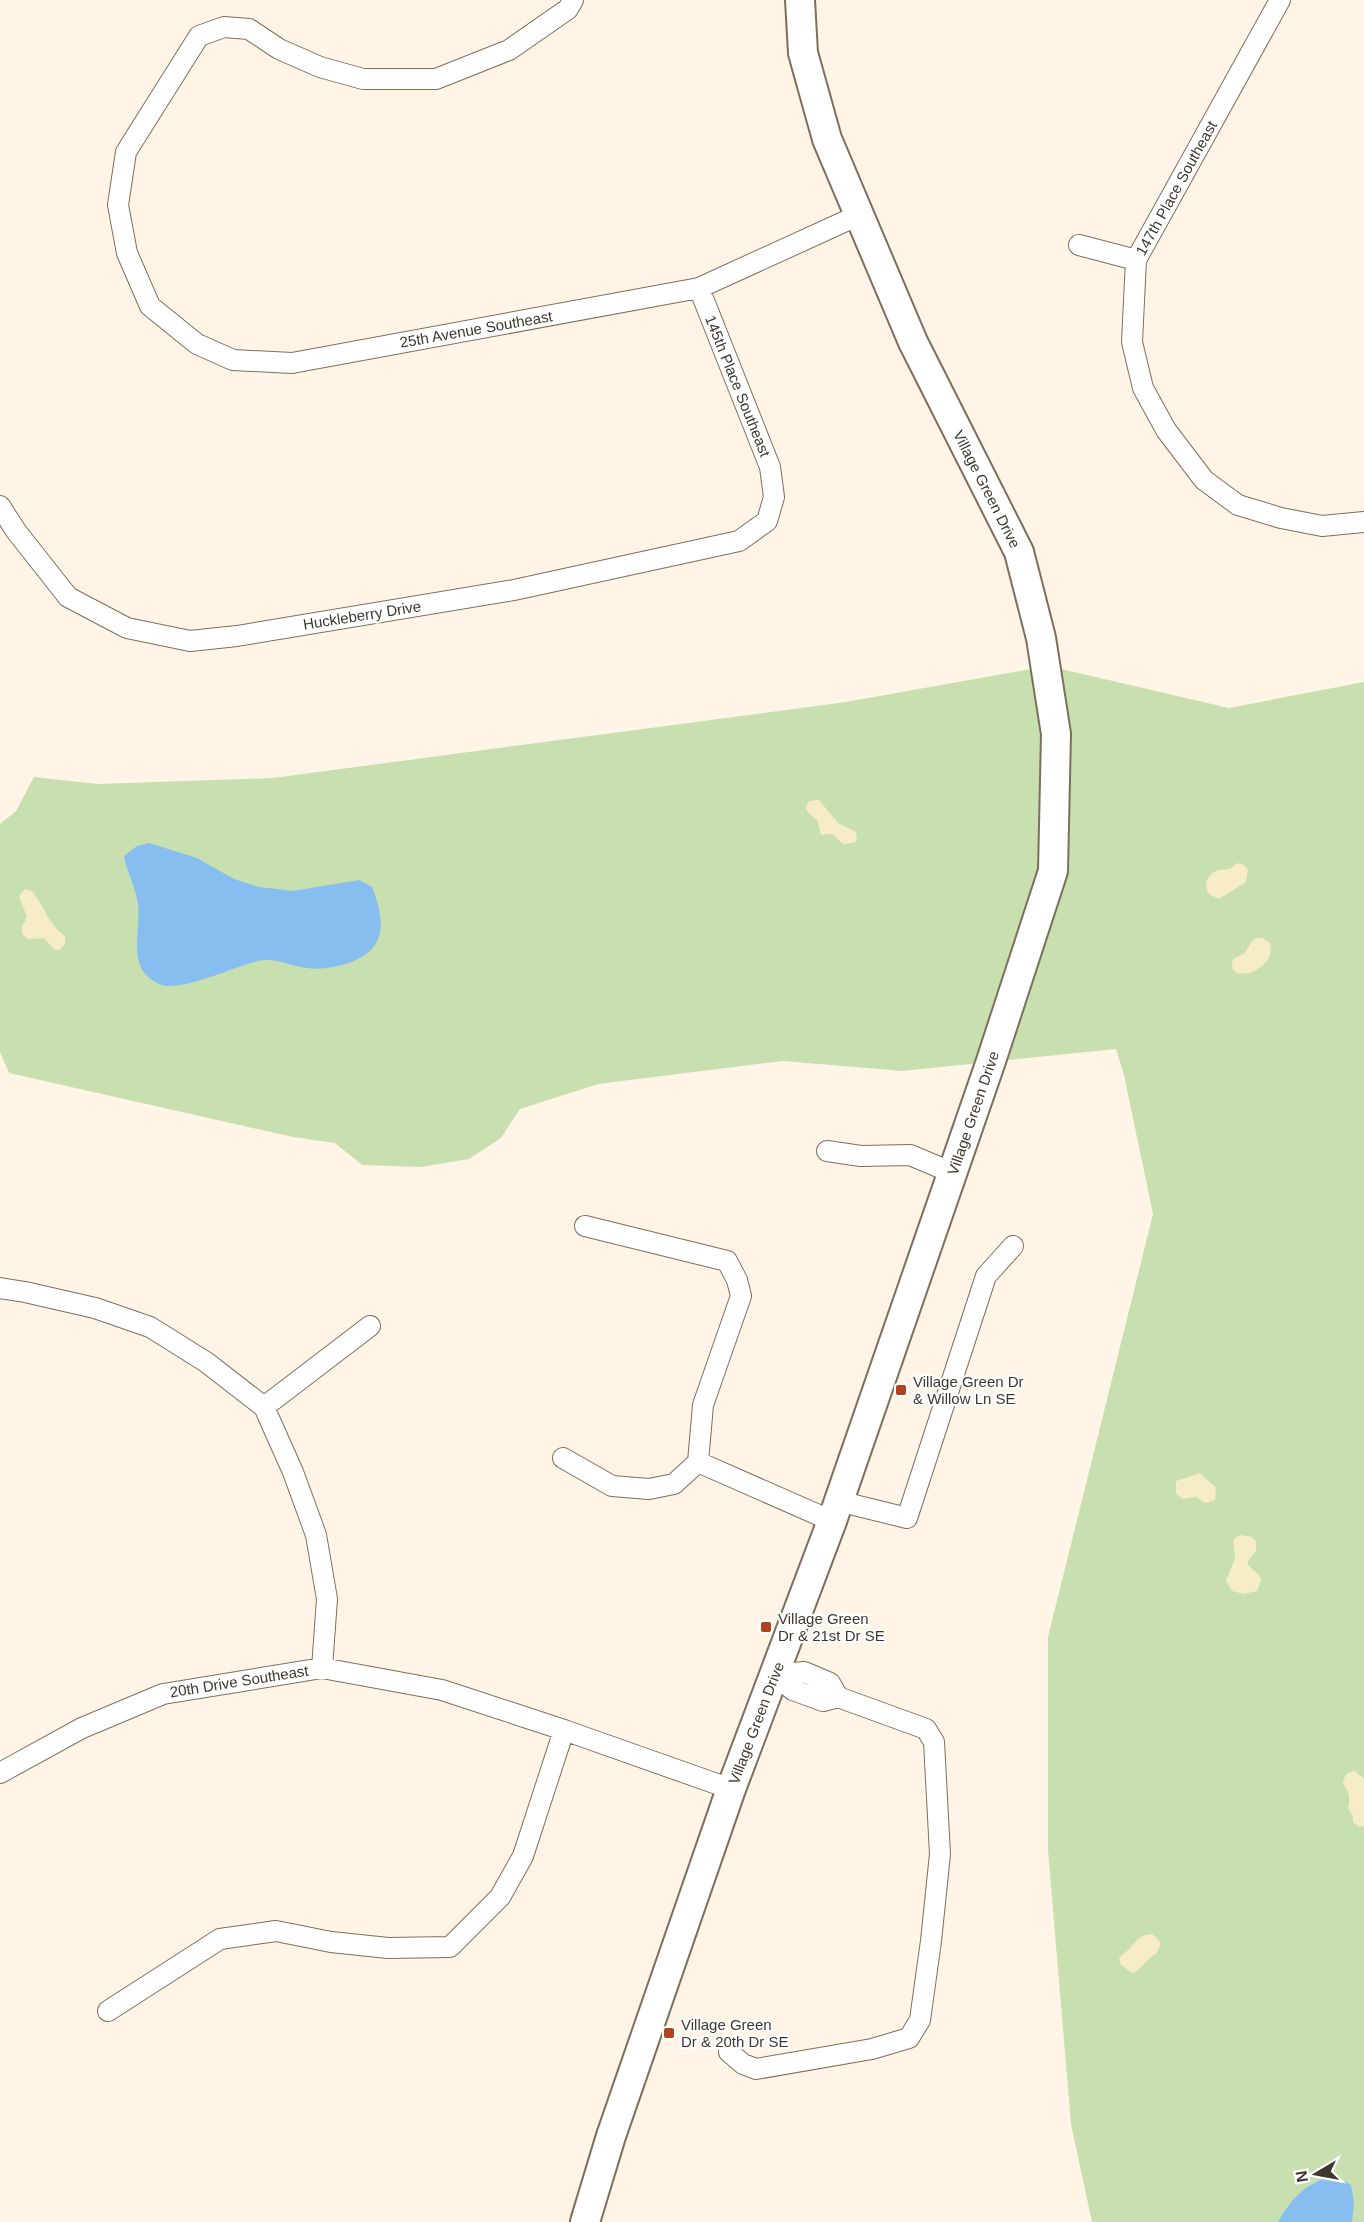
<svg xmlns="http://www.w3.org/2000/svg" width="1364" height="2222" viewBox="0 0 1364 2222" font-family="Helvetica,sans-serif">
  <rect width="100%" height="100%" fill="#fff4e6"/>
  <path fill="#c8dfb0" d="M 1048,666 L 1229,708 L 1364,682 L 1364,2222 L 1092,2222 L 1071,2124 L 1048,1850 L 1048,1637 L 1153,1214 L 1124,1075 L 1116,1049 L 902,1071 L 783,1061 L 598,1084 L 520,1109 L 501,1138 L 469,1159 L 421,1167 L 362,1165 L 335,1143 L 293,1137 L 9,1073 L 0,1052 L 0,824 L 16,811 L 34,777 L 98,784 L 273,778 L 846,702 Z"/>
  <path fill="#f6ecc6" d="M 819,800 L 838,823 L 856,832 L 857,840 L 854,843 L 843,844 L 832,834 L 821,835 L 817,820 L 808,812 L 806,808 L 809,801 Z
    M 1237,863 L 1244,865 L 1248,870 L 1246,882 L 1219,899 L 1210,895 C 1202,885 1207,875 1218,870 C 1222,869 1225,870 1229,869 C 1232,868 1234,865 1237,863 Z
    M 25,889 L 32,891 C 45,907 48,924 65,936 L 65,944 L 59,950 L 55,950 L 44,938 L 28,939 L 22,934 L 22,927 L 27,917 L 19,896 Z
    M 1256,938 L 1262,938 L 1270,943 C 1278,971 1224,987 1233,959 L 1245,953 L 1252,941 Z
    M 1200,1473 L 1216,1488 L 1215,1500 L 1205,1503 L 1196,1497 L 1183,1499 L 1176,1494 L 1176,1481 Z
    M 1241,1535 L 1252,1537 L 1256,1541 L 1256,1551 L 1248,1561 L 1248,1565 L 1259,1575 L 1261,1580 L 1257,1591 L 1244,1594 L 1232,1591 L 1226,1581 L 1235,1558 L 1233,1541 L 1236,1537 Z
    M 1355,1771 L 1364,1779 L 1364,1826 L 1359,1827 L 1353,1822 L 1353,1816 L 1348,1808 C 1351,1797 1349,1792 1343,1784 C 1344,1775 1347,1772 1355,1771 Z
    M 1152,1934 L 1157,1938 L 1161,1944 L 1156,1954 C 1146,1958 1143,1969 1132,1973 L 1121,1965 L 1119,1959 C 1122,1953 1126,1953 1130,1948 C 1138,1940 1139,1935 1152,1934 Z"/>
  <path fill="#87beef" d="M 149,843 L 197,858 L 234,879 L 259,887 L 293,891 L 359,880 L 372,887 C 384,918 389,948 351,962 C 338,967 321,970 307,968 C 290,966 275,957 258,961 C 231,968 193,987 166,986 C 159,985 151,980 146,975 C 130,958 141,925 138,904 C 136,888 127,873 124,856 L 137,846 Z
    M 1330,2176 L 1341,2179 L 1351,2185 L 1354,2203 L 1352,2222 L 1278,2222 C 1293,2197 1303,2186 1330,2176 Z"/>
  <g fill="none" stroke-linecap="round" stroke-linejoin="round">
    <defs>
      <path id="street" d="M 573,0 L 568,9 L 509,50 L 436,79 L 363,79 L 320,67 L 279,49 L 249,29 L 224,27 L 199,36 L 126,152 L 118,205 L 127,253 L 150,306 L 197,344 L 233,360 L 292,363 L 699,288 L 859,215
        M 1280,0 L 1136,260 L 1132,342 L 1143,388 L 1166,430 L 1204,480 L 1238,505 L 1281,518 L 1322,526 L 1364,522
        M 1079,245 L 1136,260
        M 0,506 L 16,531 L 68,597 L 127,628 L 190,641 L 237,636 L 514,590 L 739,541 L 767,521 L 774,497 L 770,467 L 699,288
        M 827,1151 L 861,1156 L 910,1155 L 953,1173
        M 585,1226 L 727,1261 L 737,1280 L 741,1296 L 703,1405 L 698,1462 L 832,1521
        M 0,1288 L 25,1292 L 95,1308 L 150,1327 L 206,1362 L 264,1407 L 293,1472 L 316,1535 L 327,1599 L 322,1668
        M 264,1407 L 370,1326
        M 563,1458 L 612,1486 L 649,1489 L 674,1484 L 698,1462
        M 838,1501 L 907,1518 L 986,1276 L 1013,1246
        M 774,1675 L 804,1672 L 830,1683 L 838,1697
        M 0,1773 L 82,1728 L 163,1694 L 322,1668 L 442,1690 L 564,1730 L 731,1789
        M 108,2011 L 220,1939 L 276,1931 L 331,1942 L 388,1948 L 450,1947 L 500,1897 L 523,1856 L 564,1730
        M 729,2052 L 743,2064 L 756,2069 L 872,2049 L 909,2038 L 920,2020 L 931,1941 L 940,1854 L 934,1742 L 926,1729 L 838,1697 L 823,1701 L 793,1690 L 774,1675"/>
      <path id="secondary" d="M 585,2222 L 611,2136 L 731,1789 L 832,1521 L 991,1061 L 1053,871 L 1056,734 L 1041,638 L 1019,552 L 913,342 L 827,139 L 803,53 L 800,0"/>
    </defs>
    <use href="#street" stroke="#7f6f5a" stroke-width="22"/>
    <use href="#secondary" stroke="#7f6f5a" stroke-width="32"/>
    <use href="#street" stroke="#fff" stroke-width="20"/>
    <use href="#secondary" stroke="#fff" stroke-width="28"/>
  </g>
  <g fill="#ac451e" stroke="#fff" stroke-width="2">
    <rect x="895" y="1384" width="12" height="12" rx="3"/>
    <rect x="760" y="1621" width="12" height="12" rx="3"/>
    <rect x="663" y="2027" width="12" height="12" rx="3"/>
  </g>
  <g text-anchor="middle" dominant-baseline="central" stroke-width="4.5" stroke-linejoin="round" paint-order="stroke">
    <g font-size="15" fill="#3e372e" stroke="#fff">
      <text transform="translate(1176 188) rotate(-61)">147th Place Southeast</text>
      <text transform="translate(476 329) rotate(-10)">25th Avenue Southeast</text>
      <text transform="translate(738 386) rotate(68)">145th Place Southeast</text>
      <text transform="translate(987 489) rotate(63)">Village Green Drive</text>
      <text transform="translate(362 615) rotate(-9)">Huckleberry Drive</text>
      <text transform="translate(973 1113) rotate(-71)">Village Green Drive</text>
      <text transform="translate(239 1681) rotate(-9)">20th Drive Southeast</text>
      <text transform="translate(756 1723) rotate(-69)">Village Green Drive</text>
    </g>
    <g font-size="15" fill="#3e372e" stroke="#fff" text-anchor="start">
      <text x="913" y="1381">Village Green Dr<tspan x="913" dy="17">&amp; Willow Ln SE</tspan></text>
      <text x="778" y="1618">Village Green<tspan x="778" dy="17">Dr &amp; 21st Dr SE</tspan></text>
      <text x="681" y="2024">Village Green<tspan x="681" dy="17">Dr &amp; 20th Dr SE</tspan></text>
    </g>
  </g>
  <g transform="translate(1316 2174) rotate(260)" stroke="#ffffff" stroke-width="4.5" paint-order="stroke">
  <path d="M0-4.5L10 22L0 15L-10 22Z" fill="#3e372e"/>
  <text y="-9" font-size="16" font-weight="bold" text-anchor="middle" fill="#3e372e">N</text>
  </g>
</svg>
